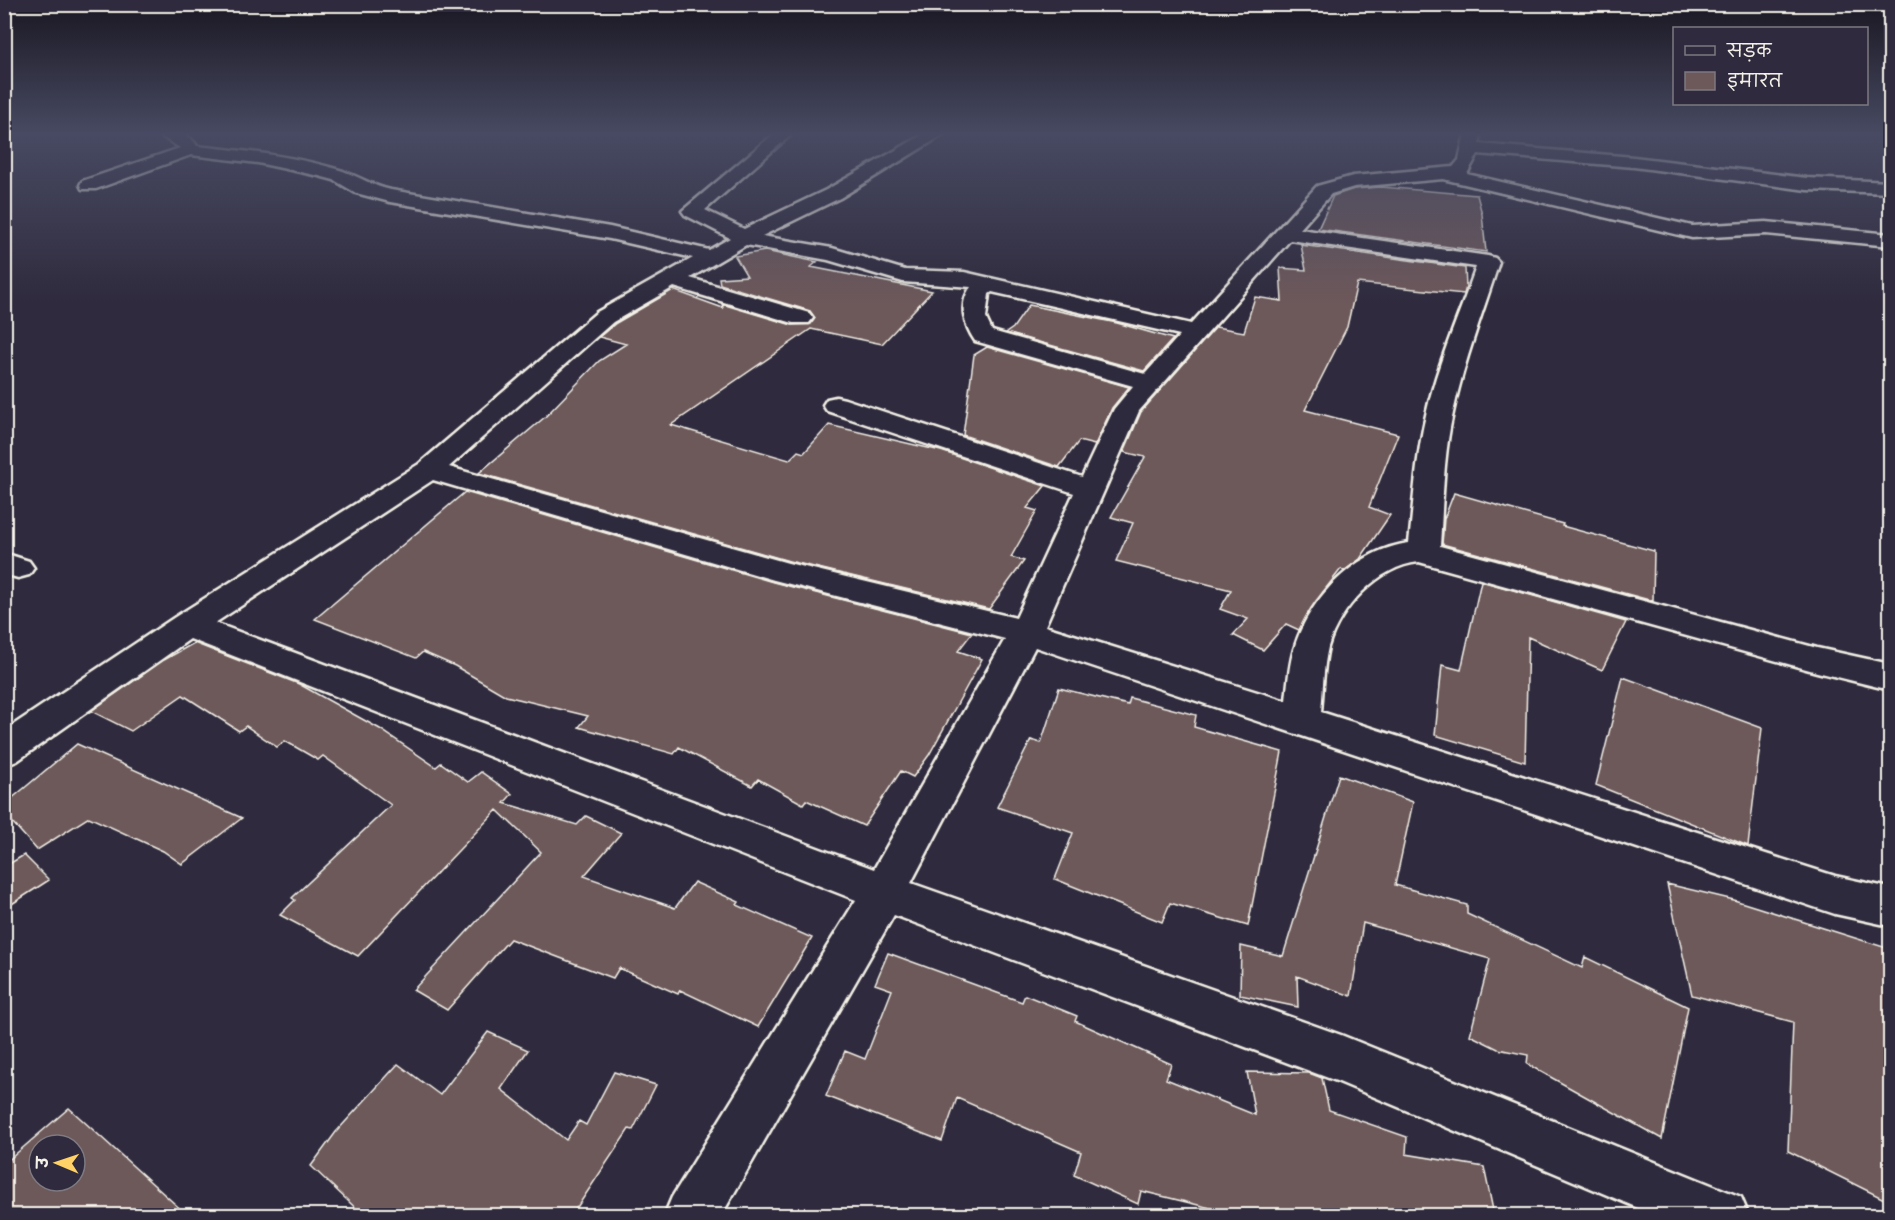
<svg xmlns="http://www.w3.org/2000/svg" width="1895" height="1220" viewBox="0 0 1895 1220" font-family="Pangolin,'Playpen Sans Deva',sans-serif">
  <rect width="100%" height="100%" fill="#2f2a3d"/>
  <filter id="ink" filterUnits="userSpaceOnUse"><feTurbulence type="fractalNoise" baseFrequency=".0167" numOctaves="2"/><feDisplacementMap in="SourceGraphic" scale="12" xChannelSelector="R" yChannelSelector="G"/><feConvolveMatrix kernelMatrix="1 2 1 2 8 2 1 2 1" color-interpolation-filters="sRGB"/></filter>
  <g filter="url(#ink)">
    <path fill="#6d595a" stroke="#f4f1e8" stroke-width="1.5" fill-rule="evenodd" d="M 1381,187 L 1477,195 L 1482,214 L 1486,252 L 1318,229 L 1333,196 L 1354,189 Z
      M 1301,245 L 1465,268 L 1466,287 L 1464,294 L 1357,283 L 1347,327 L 1305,410 L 1398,434 L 1369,507 L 1390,515 L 1360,559 L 1344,571 L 1341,569 L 1323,592 L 1299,630 L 1286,624 L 1263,650 L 1233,635 L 1248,619 L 1220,609 L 1231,590 L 1116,561 L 1133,523 L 1111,517 L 1145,457 L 1124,452 L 1141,412 L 1216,327 L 1244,332 L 1255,297 L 1282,301 L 1280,268 L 1306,270 Z
      M 765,251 L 817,262 L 811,267 L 932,291 L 882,344 L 811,329 L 671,425 L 789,460 L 798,451 L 804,453 L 829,425 L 941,451 L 1045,486 L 1027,508 L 1037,511 L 1011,557 L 1024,561 L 989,609 L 789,561 L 479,473 L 545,417 L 599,361 L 626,344 L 599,337 L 616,323 L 673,290 L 723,308 L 722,304 L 792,325 L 811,324 L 815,318 L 810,311 L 720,284 L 719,278 L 747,276 L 735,256 Z
      M 1029,305 L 1117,323 L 1173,339 L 1144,371 L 1006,333 L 1013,328 Z
      M 987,347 L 1129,387 L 1112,408 L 1095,445 L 1079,441 L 1059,467 L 963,435 L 974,355 Z
      M 465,492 L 773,582 L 972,633 L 958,651 L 982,659 L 929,755 L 913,777 L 901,771 L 864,826 L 806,800 L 803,804 L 758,779 L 752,786 L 679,747 L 674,754 L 579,727 L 588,716 L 506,696 L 455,666 L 423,652 L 416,658 L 315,619 Z
      M 1454,493 L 1563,524 L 1562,526 L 1654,551 L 1653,601 L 1442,544 L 1444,519 Z
      M 1481,581 L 1626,622 L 1602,670 L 1528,637 L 1525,762 L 1435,735 L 1442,665 L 1461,670 Z
      M 194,643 L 299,684 L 380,729 L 436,767 L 441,763 L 468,782 L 481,772 L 512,794 L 504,803 L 577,825 L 586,816 L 621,833 L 584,876 L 675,908 L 694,882 L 739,902 L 737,905 L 812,938 L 758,1027 L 680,990 L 678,994 L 619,968 L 613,978 L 510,939 L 447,1010 L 413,990 L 541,852 L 497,810 L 358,956 L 280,915 L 295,900 L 292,898 L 391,805 L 323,756 L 318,760 L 285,741 L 277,747 L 246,726 L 239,731 L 183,695 L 131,731 L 91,711 L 164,660 Z
      M 1623,677 L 1762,728 L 1748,846 L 1596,785 Z
      M 1059,688 L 1128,705 L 1130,698 L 1196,715 L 1194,727 L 1282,752 L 1248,926 L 1170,903 L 1162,922 L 1055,879 L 1073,833 L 997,807 L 1031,740 L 1041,743 Z
      M 77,744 L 242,818 L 182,864 L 163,851 L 89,817 L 37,850 L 4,813 L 4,805 Z
      M 1339,775 L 1413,802 L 1395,885 L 1467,905 L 1467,914 L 1582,968 L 1585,957 L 1688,1007 L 1662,1139 L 1527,1064 L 1528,1055 L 1498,1049 L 1470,1035 L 1490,959 L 1363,923 L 1351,996 L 1297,976 L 1298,1007 L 1240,995 L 1241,946 L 1283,956 Z
      M 24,855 L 49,880 L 4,909 L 4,867 Z
      M 1667,884 L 1734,900 L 1890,949 L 1890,1202 L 1788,1151 L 1793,1022 L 1692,995 Z
      M 888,953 L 1022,1002 L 1025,995 L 1077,1016 L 1075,1021 L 1171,1064 L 1166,1079 L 1255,1115 L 1247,1072 L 1309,1073 L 1322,1078 L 1329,1110 L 1407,1137 L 1406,1154 L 1484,1167 L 1494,1215 L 1239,1215 L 1141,1191 L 1138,1204 L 1074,1175 L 1081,1152 L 957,1098 L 942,1141 L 826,1096 L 845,1051 L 865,1059 L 892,990 L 875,984 Z
      M 488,1032 L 528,1050 L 501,1089 L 566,1140 L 579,1121 L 586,1125 L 614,1072 L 656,1085 L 633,1130 L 629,1129 L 572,1215 L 363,1215 L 311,1166 L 336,1132 L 398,1064 L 440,1095 Z
      M 69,1108 L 187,1215 L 4,1215 L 4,1164 ZM 39,1145 L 75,1145 L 75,1181 L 39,1181 Z"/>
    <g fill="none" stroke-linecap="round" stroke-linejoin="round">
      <defs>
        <path id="minor" d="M 156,133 C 170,133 189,131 197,146 C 246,151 296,156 343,171 C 360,177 372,186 391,190 L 610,227 L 709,250 L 730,238 L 685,215 L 682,211 L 775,133 L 793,133 L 705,210 L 744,229 L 826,190 L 926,133 L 946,133 L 840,198 L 762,236 L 832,248 L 905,270 L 964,272 L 1191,324 L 1317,186 L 1353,176 L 1453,167 L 1459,160 L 1465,133 L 1481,133 L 1479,144 L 1634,157 L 1807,178 L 1890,182 L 1890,193 L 1807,190 L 1634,167 L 1478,154 L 1467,174 L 1692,226 L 1766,222 L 1890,234 L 1890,246 L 1766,234 L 1692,238 L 1443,179 L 1354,187 L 1331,194 L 1300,229 L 1488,256 L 1495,258 L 1499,262 C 1483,312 1464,361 1453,413 C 1443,457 1443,502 1440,546 L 1817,648 L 1890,664 L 1890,690 L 1817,672 L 1419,562 C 1378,566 1339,609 1328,647 C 1323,668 1323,691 1321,712 L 1835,876 L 1890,888 L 1890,926 L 1835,914 L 1035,647 L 911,883 L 1341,1035 L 1741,1197 L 1749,1216 L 1657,1216 L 1339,1082 L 894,915 L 721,1216 L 664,1216 L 672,1197 L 856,900 L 190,639 L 17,761 L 4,766 L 4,731 L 175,617 L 419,464 L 597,312 L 693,258 L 610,239 L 390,202 L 356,193 L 334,180 L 319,176 L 258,163 L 191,155 L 96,189 L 82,189 L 80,185 L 82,181 L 180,148 ZM 1290,240 L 1476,267 C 1459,316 1437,364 1426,415 C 1416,457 1414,500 1409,543 C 1357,550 1311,596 1295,646 C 1289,663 1288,683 1286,701 L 1045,626 L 1139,411 ZM 746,245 L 828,260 L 903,282 L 971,287 C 958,304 964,325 975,341 L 1133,386 L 1114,409 L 1082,477 L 845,399 L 836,397 L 827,399 L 823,405 L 827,411 L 1074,493 L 1016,618 L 788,563 L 449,467 L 613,322 L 674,287 L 793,323 L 809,323 L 813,318 L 809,313 L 690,278 ZM 992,292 L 1180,335 L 1145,374 L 992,331 L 986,318 L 989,294 ZM 433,480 L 774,580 L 1005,639 L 874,869 L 215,623 Z
          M 4,553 L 29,561 L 34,568 L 29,575 L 18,578 L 4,574 Z"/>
      </defs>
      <use href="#minor" stroke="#f4f1e8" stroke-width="5"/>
      <use href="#minor" fill="#2f2a3d" fill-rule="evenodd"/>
    </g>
  </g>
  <linearGradient id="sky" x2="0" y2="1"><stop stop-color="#1a1722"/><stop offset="0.44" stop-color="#474a62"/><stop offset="1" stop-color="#474a62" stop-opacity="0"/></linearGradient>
  <rect width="1895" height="304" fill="url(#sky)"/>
  <rect width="1895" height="1220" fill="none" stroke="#2f2a3d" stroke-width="24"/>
  <rect x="12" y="12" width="1871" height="1196" fill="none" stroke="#f4f1e8" stroke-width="2" filter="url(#ink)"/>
  <rect x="1673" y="27" width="195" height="78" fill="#2f2a3d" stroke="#7e7a81" stroke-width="1.5"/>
  <rect x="1685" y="46" width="30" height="9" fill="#2f2a3d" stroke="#7e7a81" stroke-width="1.5"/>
  <text x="1727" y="57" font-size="18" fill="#f4f1e8">सड़क</text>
  <rect x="1685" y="72" width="30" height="18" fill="#6d595a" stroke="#7e7a81" stroke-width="1.5"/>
  <text x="1727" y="87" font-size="18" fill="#f4f1e8">इमारत</text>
  <g transform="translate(57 1163) rotate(272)"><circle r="28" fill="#2f2a3d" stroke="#7e7a81" stroke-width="1.5"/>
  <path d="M0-4.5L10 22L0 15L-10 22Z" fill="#ffd166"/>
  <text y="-9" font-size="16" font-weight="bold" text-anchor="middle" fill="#f4f1e8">उ</text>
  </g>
</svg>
